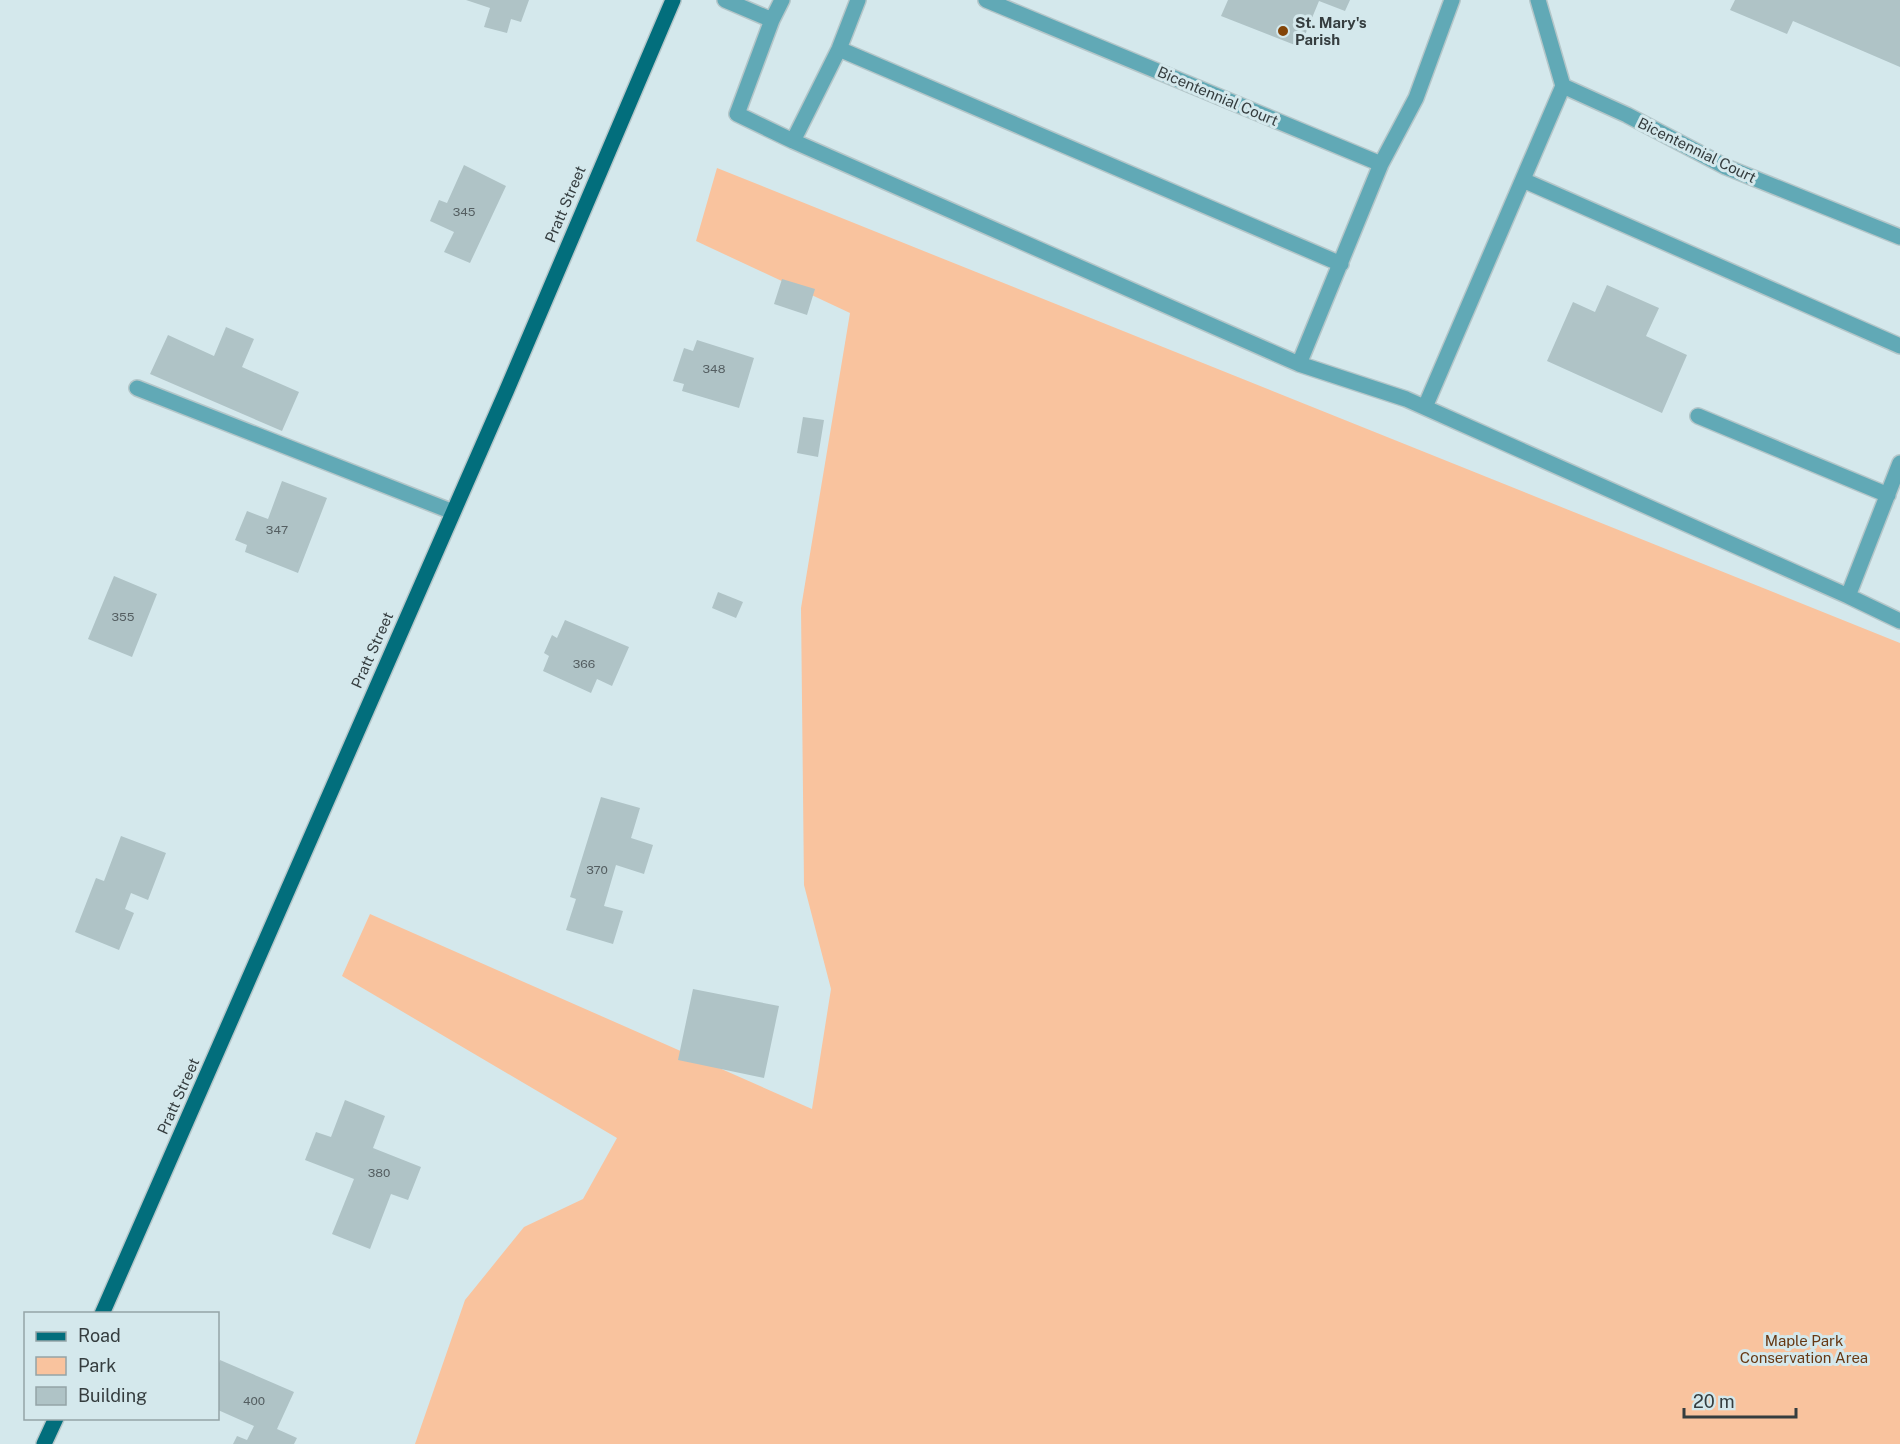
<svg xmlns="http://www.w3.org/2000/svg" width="1900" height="1444" viewBox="0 0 1900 1444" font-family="'Public Sans',sans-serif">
  <rect width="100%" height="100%" fill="#d4e8ec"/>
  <path fill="#f9c39e" d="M 717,168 L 1900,643 L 1900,1444 L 415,1444 L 465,1300 L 524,1227 L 583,1199 L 617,1138 L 342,976 L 370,914 L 812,1109 L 831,989 L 804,885 L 801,608 L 850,313 L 696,241 Z"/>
  <path fill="#afc3c6" d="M 466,0 L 529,0 L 521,22 L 511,19 L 507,33 L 484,27 L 490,8 Z
    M 1228,0 L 1350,0 L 1345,11 L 1319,1 L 1300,47 L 1221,16 Z
    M 1735,0 L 1900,0 L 1900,67 L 1793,21 L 1787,34 L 1730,10 Z
    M 464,165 L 506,186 L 470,263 L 444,252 L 454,232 L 430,221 L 439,200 L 447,203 Z
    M 782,279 L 815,289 L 807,315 L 774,304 Z
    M 1607,285 L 1659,308 L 1646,336 L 1687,355 L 1662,413 L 1547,361 L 1573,302 L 1595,312 Z
    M 226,327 L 254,339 L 242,367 L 299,392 L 282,431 L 150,374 L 168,335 L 214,356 Z
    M 697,340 L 754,358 L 739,408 L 682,391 L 684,384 L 673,381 L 684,348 L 693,351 Z
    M 803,417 L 824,420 L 818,457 L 797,453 Z
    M 282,481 L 327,498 L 298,573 L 245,552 L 247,545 L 235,540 L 247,511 L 268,519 Z
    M 114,576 L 157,594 L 132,657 L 88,639 Z
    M 718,592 L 743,602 L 736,618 L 712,608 Z
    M 565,620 L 629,647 L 612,686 L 597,679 L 591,693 L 543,671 L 549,656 L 544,653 L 552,635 L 557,638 Z
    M 601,797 L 640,808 L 631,838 L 653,845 L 644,874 L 616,865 L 604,906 L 623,911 L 613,944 L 566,930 L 576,899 L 570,897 Z
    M 121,836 L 166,853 L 148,900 L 131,893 L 125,909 L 134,913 L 119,950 L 75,932 L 96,878 L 104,881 Z
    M 693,989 L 779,1006 L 764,1078 L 678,1060 Z
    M 345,1100 L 385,1116 L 373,1148 L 421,1167 L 408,1200 L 391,1194 L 370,1249 L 332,1234 L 354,1179 L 305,1160 L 316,1132 L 331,1137 Z
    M 220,1360 L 294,1392 L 277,1429 L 297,1438 L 294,1444 L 233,1444 L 237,1436 L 247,1440 L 254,1426 L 218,1410 L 218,1366 Z"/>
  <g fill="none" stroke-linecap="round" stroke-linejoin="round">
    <defs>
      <path id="lane" d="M 725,0 L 772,20
        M 782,0 L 772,20 L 737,114 L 793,141 L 1299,364 L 1406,399 L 1848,596 L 1900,621
        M 986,0 L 1381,164 L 1416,98 L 1452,0
        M 839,49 L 1341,264
        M 1563,86 L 1627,115 L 1726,167 L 1900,237
        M 793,141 L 839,49 L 858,0
        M 1523,180 L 1900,346
        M 1299,364 L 1381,164
        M 137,388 L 453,512
        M 1425,407 L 1563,86 L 1538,0
        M 1698,416 L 1888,495
        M 1848,596 L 1900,463"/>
      <path id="primary" d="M 102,1314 L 506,392 L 673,0
        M 44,1444 L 56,1418"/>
    </defs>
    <use href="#lane" stroke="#b4c6c9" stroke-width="18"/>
    <use href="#primary" stroke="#b4c6c9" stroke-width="18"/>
    <use href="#lane" stroke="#61a9b6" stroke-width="15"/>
    <use href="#primary" stroke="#026e7c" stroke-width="15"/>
  </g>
  <circle fill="#834407" stroke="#d4e8ec" stroke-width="2" cx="1283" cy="31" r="6"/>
  <g text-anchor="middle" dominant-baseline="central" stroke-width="6" stroke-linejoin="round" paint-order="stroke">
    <g font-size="12" fill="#545e61">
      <text x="464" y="212">345</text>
      <text x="714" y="369">348</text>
      <text x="277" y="530">347</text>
      <text x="123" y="617">355</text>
      <text x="584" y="664">366</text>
      <text x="597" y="870">370</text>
      <text x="379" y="1173">380</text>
      <text x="254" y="1401">400</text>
    </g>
    <g font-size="15" font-weight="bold" fill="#353d3f" stroke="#d4e8ec" text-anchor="start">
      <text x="1295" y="22">St. Mary's<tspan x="1295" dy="17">Parish</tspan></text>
    </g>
    <g font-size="15" fill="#353d3f" stroke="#d4e8ec">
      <text transform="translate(1218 96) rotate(23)">Bicentennial Court</text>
      <text transform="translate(1697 150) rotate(26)">Bicentennial Court</text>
      <text transform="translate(565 204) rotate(-67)">Pratt Street</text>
      <text transform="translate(372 650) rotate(-66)">Pratt Street</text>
      <text transform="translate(178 1096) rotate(-66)">Pratt Street</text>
    </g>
    <g font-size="15" fill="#673914" stroke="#d4e8ec">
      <text x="1804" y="1340">Maple Park<tspan x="1804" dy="17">Conservation Area</tspan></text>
    </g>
  </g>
  <rect x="24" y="1312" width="195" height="108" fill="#d4e8ec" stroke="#94a4a7" stroke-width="1.5"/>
  <rect x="36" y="1332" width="30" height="9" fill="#026e7c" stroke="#94a4a7" stroke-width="1.5"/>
  <text x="78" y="1342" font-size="18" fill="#353d3f">Road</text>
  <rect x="36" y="1357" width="30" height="18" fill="#f9c39e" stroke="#94a4a7" stroke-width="1.5"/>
  <text x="78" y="1372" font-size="18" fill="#353d3f">Park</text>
  <rect x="36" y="1387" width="30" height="18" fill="#afc3c6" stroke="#94a4a7" stroke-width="1.5"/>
  <text x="78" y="1402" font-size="18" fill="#353d3f">Building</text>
  <path d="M1684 1408v9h112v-9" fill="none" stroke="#353d3f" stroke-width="3"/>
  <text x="1693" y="1408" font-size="18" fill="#353d3f" stroke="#d4e8ec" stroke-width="4.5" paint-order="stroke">20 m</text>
</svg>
